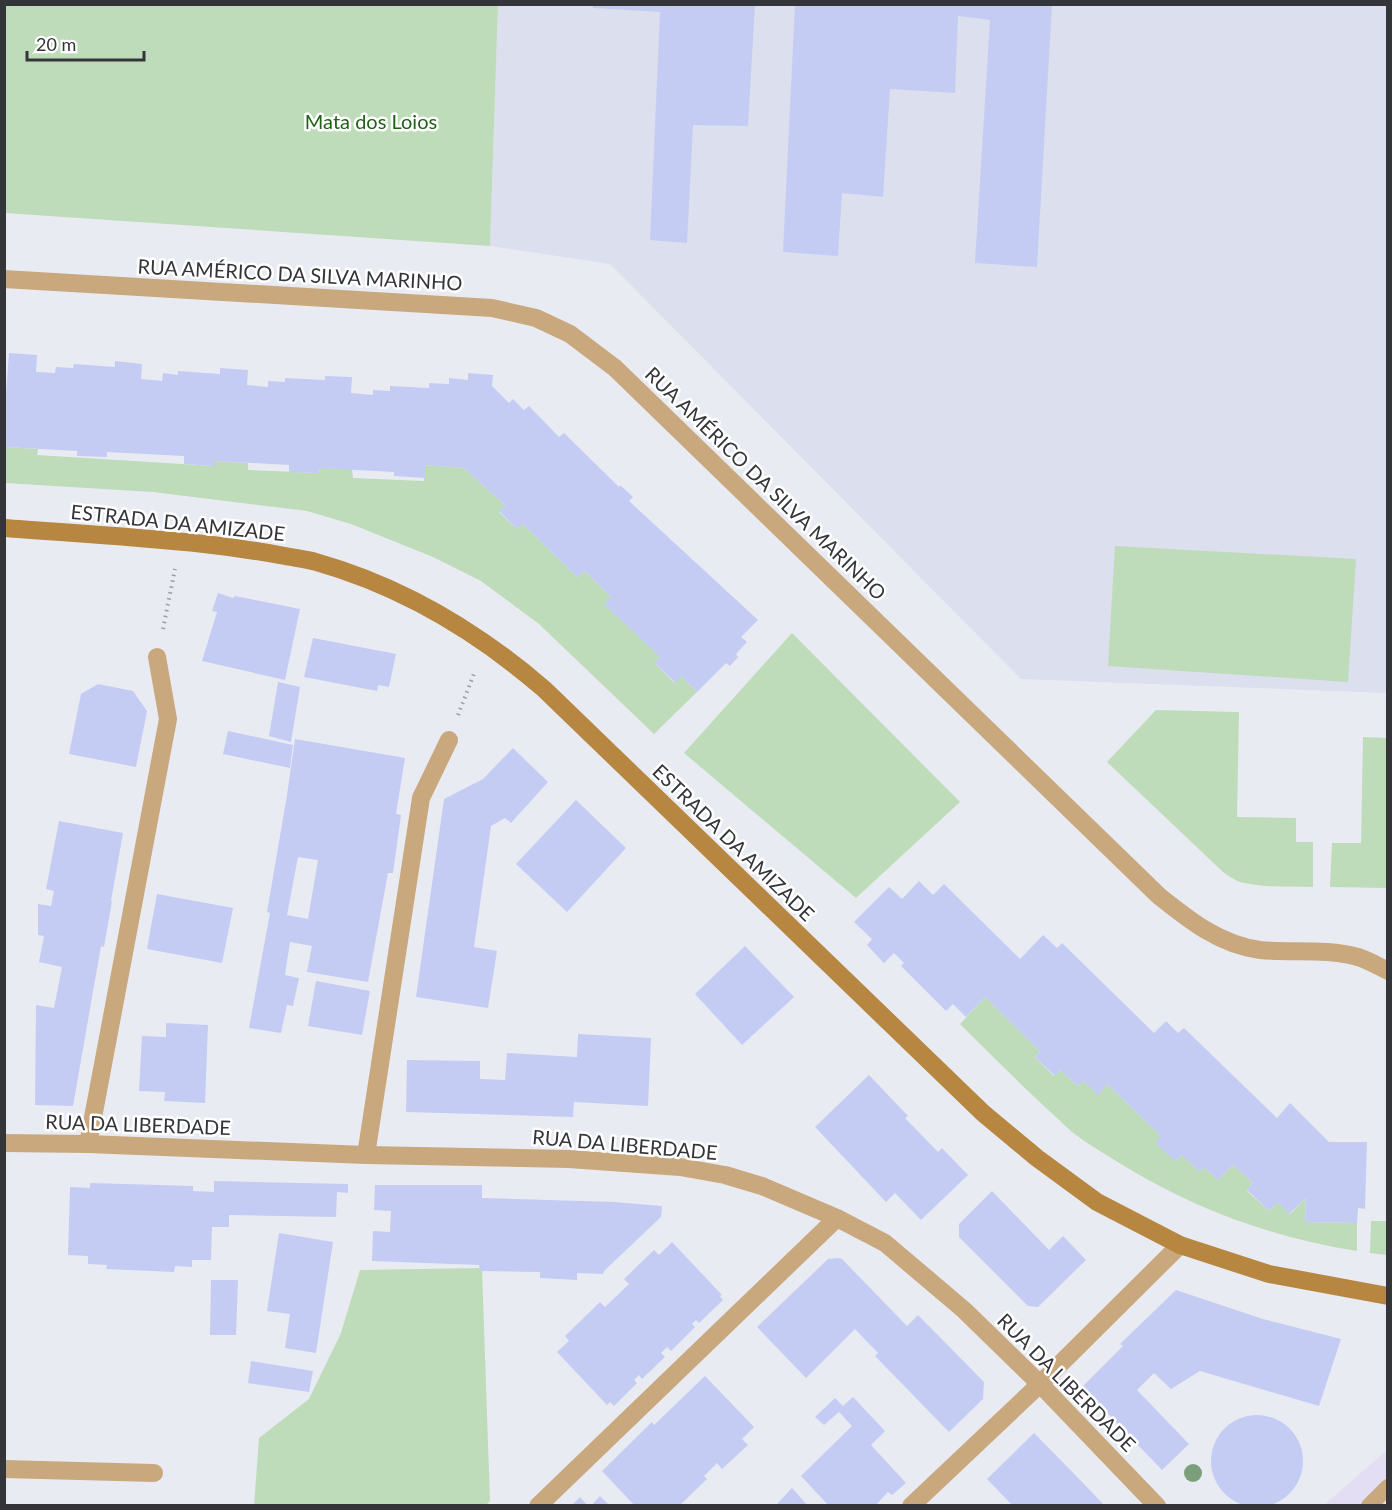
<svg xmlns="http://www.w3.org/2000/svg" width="1392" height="1510" viewBox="0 0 1392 1510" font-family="Lato,sans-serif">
  <rect width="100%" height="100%" fill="#e9ebf3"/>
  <path fill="#e4def4" d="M 1387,1450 L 1387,1505 L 1324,1505 Z"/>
  <path fill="#dcdfee" d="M 498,5 L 1387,5 L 1387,693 L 1021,679 L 610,264 L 490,246 Z"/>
  <path fill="#bedcb9" d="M 4,5 L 498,5 L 490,246 L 5,213 Z
    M 4,447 L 38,449 L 37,455 L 214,466 L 215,461 L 248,463 L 248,470 L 319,473 L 320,468 L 352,469 L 353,478 L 424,481 L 425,465 L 464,468 L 505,505 L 499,512 L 517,529 L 523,524 L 577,577 L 585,571 L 611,597 L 660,657 L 655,663 L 674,683 L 681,676 L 697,692 L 654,734 L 539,624 L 481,581 L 433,557 L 351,524 L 307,511 L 153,492 L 5,483 Z
    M 1115,546 L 1356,559 L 1348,682 L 1108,666 Z
    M 792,633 L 960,802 L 856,898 L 684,753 Z
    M 1156,710 L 1239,712 L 1237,817 L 1296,818 L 1296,842 L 1313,842 L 1313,887 C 1291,886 1266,888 1245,883 C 1237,882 1230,877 1223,872 L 1107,762 Z
    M 1363,737 L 1387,738 L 1387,888 L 1330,887 L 1332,843 L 1361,843 Z
    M 985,997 L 1040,1051 L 1035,1057 L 1054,1076 L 1060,1070 L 1078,1086 L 1084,1081 L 1098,1094 L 1107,1084 L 1161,1136 L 1175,1161 L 1181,1155 L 1200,1172 L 1204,1167 L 1218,1180 L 1233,1165 L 1253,1183 L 1247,1191 L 1269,1211 L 1278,1202 L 1290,1214 L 1306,1198 L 1305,1222 L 1357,1223 L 1357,1251 C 1274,1238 1197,1210 1126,1167 C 1108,1156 1089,1145 1072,1132 C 1063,1124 1054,1115 1045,1107 C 1016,1080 988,1052 960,1024 Z
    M 1371,1221 L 1387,1221 L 1387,1255 L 1370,1253 Z
    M 482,1268 L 490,1501 L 485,1506 L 254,1506 L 259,1438 L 309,1399 L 341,1333 L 360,1270 Z"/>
  <path fill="#c4ccf4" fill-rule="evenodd" d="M 593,4 L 755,4 L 748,126 L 693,125 L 687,243 L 650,240 L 660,12 L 593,8 Z
    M 795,4 L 1052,4 L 1037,267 L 975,263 L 990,20 L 958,16 L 955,93 L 890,89 L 883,197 L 842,193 L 838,256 L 783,252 Z
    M 9,353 L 37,355 L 36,372 L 55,373 L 56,367 L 73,368 L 74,364 L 115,367 L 115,361 L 142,364 L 141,379 L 162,381 L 163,373 L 178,375 L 178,371 L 220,374 L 220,368 L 248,370 L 247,385 L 268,387 L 268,381 L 285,382 L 285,378 L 325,380 L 325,376 L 352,377 L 351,393 L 373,395 L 373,390 L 390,391 L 390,386 L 429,388 L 429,383 L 449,384 L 449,378 L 468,380 L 468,373 L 493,375 L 492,386 L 509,403 L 513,399 L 524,410 L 529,406 L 559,437 L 564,433 L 619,487 L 620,485 L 633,497 L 629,501 L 758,620 L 741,637 L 747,642 L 736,654 L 738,657 L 730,666 L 726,663 L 697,692 L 681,676 L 675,683 L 655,663 L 660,657 L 604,604 L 611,597 L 585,571 L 577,577 L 523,524 L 517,529 L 499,511 L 505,505 L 464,468 L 425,465 L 425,478 L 394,476 L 394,472 L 320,468 L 319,473 L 289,472 L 289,465 L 215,461 L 215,466 L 184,464 L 184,456 L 107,452 L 107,457 L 77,456 L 77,451 L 4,447 L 4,419 Z
    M 218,593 L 233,598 L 235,596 L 300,609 L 285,680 L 202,661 L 217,612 L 212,611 Z
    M 313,638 L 396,654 L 389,687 L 378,685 L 377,691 L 304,677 Z
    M 278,682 L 300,687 L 291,742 L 269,736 Z
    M 98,684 L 133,691 L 147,711 L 136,767 L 69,754 L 81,694 Z
    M 228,731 L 293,745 L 290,768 L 223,754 Z
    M 295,739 L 405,758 L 396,814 L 401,815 L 393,873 L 388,873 L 368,982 L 307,972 L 312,946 L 290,942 L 285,975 L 299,978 L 293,1006 L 287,1005 L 281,1033 L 249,1028 L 270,913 L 267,912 L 287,795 ZM 298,857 L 318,860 L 308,919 L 287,915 Z
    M 513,748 L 548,782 L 511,823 L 505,818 L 491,826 L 474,947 L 497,951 L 488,1008 L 416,997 L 444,799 L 483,779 Z
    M 576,800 L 626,848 L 567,912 L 516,864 Z
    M 59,821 L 123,833 L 111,901 L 112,901 L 104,947 L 101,946 L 73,1106 L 35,1105 L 36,1005 L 54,1008 L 62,967 L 39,962 L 44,936 L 38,935 L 38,904 L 51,906 L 54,891 L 46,889 Z
    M 919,881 L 933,895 L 944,884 L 1020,959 L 1043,935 L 1057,948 L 1062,943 L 1154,1033 L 1166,1021 L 1178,1033 L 1184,1028 L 1277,1118 L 1290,1103 L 1329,1142 L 1367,1142 L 1365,1209 L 1358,1208 L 1357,1223 L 1305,1222 L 1306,1198 L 1289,1214 L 1278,1202 L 1269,1211 L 1247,1190 L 1253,1183 L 1233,1165 L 1218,1180 L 1204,1167 L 1200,1172 L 1181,1155 L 1175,1161 L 1155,1143 L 1161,1136 L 1107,1084 L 1098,1095 L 1084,1081 L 1078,1086 L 1060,1070 L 1055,1076 L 1035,1057 L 1040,1051 L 985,997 L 966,1017 L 953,1004 L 946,1011 L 901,966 L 904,963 L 894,953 L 884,963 L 867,945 L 872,939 L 854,922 L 889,887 L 902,899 Z
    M 157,894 L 233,908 L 222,963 L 147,949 Z
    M 745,946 L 794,997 L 742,1045 L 695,994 Z
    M 316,981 L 370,991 L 362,1035 L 308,1026 Z
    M 166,1023 L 208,1025 L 205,1103 L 164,1101 L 165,1092 L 139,1091 L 142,1036 L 166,1037 Z
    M 578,1034 L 651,1038 L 648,1106 L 574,1102 L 573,1117 L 406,1112 L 407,1060 L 480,1061 L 480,1079 L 505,1080 L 507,1053 L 577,1057 Z
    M 869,1075 L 908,1116 L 905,1118 L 938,1152 L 942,1148 L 968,1175 L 921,1220 L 895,1193 L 886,1202 L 815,1127 Z
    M 214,1181 L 348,1184 L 348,1193 L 337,1192 L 336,1217 L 229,1215 L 229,1227 L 212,1227 L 211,1260 L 192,1260 L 192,1267 L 175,1266 L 174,1272 L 106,1269 L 107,1265 L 88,1264 L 88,1256 L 68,1255 L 70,1187 L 90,1188 L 90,1183 L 193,1186 L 193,1191 L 214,1192 Z
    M 375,1185 L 482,1185 L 482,1198 L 614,1202 L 662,1206 L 661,1217 L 604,1271 L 603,1274 L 577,1273 L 577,1280 L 540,1278 L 540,1272 L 480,1271 L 479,1265 L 372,1261 L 373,1231 L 390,1232 L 391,1211 L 374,1210 Z
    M 992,1191 L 1049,1250 L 1063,1236 L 1086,1260 L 1038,1307 L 1028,1306 L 959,1237 L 959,1224 Z
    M 279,1233 L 333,1242 L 316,1353 L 285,1348 L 290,1314 L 267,1311 Z
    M 672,1242 L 722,1295 L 720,1296 L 723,1300 L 699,1323 L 696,1320 L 692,1324 L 695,1327 L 671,1351 L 667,1347 L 661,1353 L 665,1357 L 642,1379 L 639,1375 L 634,1380 L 637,1383 L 614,1406 L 610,1402 L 607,1405 L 557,1352 L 569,1341 L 565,1336 L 600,1302 L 605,1307 L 629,1284 L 624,1279 L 654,1250 L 659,1255 Z
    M 838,1258 L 842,1259 L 907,1326 L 918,1315 L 984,1382 L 983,1399 L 949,1432 L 875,1356 L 878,1353 L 855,1329 L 806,1378 L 757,1327 L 828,1259 Z
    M 211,1280 L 238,1280 L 236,1335 L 210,1335 Z
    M 1176,1290 L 1263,1319 L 1341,1339 L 1319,1406 L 1200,1371 L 1171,1389 L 1154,1373 L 1137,1390 L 1189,1444 L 1162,1470 L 1082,1387 L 1123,1346 L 1120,1344 Z
    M 251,1361 L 313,1371 L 309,1392 L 248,1383 Z
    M 705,1376 L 754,1427 L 742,1439 L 748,1445 L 722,1469 L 717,1463 L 704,1476 L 707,1479 L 679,1506 L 635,1506 L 602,1471 L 652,1422 L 654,1425 Z
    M 853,1397 L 885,1431 L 871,1445 L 906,1483 L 892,1495 L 888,1492 L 875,1506 L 829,1506 L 801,1476 L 852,1426 L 839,1412 L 824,1425 L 815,1417 L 835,1398 L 843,1406 Z
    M1211 1461a46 46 0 1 1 92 0a46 46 0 1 1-92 0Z
    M 1034,1433 L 1083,1483 L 1105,1506 L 1013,1506 L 987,1479 Z
    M 792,1488 L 808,1506 L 775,1506 Z
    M 600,1496 L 610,1506 L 591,1506 Z
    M 580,1497 L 588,1506 L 571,1506 Z"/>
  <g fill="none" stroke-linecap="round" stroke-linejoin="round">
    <path stroke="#9d9ea4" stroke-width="4" stroke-dasharray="1.5 4.5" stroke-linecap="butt" d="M 163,629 L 175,569
      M 458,715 L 475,671"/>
    <path stroke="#c9a87e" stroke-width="16" d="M 1369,1506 L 1388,1487"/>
    <path stroke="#c9a87e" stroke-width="18" d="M 4,279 L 492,308 L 536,318 L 570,334 L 615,368 L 1159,896 C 1189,920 1220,945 1260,950 C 1293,953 1326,948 1358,957 C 1368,960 1378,966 1388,971
      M 4,1143 L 88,1144 L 366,1155 L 569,1159 L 680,1167 L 725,1175 L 762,1186 L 837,1218 L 885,1243 L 964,1310 L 1040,1384 L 1157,1506
      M 88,1144 L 168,719 L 157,657
      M 366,1155 L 421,798 L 449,740
      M 4,1469 L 154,1473
      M 538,1506 L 837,1218
      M 911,1506 L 1040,1384 L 1180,1245"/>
    <path stroke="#b78641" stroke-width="18" d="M 4,528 C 71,533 138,537 204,544 C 231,547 258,551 285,556 C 295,558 306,559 316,562 C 401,586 478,632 544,689 L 983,1113 L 1037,1158 L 1097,1202 L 1180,1245 L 1269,1274 L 1388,1296"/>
  </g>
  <circle fill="#7b9f7b" cx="1193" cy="1473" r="9"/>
  <g text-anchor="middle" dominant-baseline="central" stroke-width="5" stroke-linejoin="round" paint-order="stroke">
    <g font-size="20" fill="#216119" stroke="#fff">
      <text x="371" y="121">Mata dos Loios</text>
    </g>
    <g font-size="20" fill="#343538" stroke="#fff">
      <text transform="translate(300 274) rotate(3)">RUA AMÉRICO DA SILVA MARINHO</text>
      <text transform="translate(766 483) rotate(44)">RUA AMÉRICO DA SILVA MARINHO</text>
      <text transform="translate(178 522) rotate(6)">ESTRADA DA AMIZADE</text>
      <text transform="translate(734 842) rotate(44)">ESTRADA DA AMIZADE</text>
      <text transform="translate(138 1124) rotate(2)">RUA DA LIBERDADE</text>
      <text transform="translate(625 1144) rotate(5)">RUA DA LIBERDADE</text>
      <text transform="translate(1067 1382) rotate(45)">RUA DA LIBERDADE</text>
    </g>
  </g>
  <rect width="1392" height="1510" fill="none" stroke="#343538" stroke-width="12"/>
  <path d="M27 51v9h117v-9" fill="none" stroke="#343538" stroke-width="3"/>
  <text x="36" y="51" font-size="18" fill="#343538" stroke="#ffffff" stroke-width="4.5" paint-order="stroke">20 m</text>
</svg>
